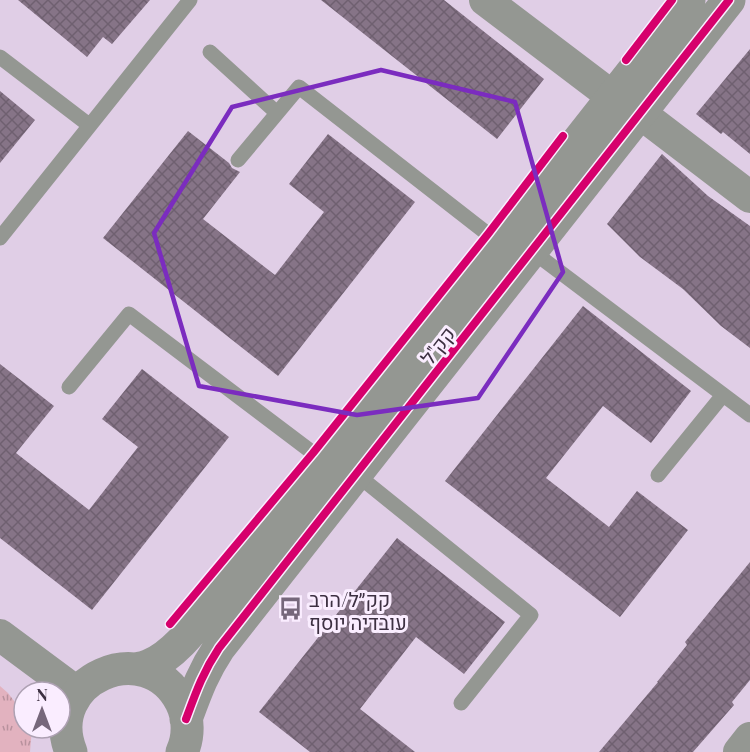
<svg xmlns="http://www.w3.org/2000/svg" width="750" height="752" viewBox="0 0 750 752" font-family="'Playfair Display',Heebo,serif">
  <defs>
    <pattern id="grass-tufts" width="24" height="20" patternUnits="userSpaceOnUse" patternTransform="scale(1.5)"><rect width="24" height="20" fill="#e2b2bf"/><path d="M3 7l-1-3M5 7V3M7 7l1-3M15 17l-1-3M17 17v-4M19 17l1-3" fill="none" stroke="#b8919d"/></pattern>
    <pattern id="building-cross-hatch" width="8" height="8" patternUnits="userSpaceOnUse" patternTransform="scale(1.5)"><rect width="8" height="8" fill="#867487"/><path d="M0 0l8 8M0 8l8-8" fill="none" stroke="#6f6070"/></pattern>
  </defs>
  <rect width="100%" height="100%" fill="#e0cee6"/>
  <path fill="url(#grass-tufts)" d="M 0,686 L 8,693 L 24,714 L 24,728 L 32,728 L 30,752 L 0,752 Z"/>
  <path fill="url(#building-cross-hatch)" d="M 18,0 L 150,0 L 112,44 L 103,37 L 87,57 Z
    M 321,0 L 444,0 L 544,79 L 497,139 Z
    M 750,49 L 750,154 L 723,132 L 721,134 L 696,114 Z
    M 0,91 L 35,120 L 0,163 Z
    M 188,131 L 229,163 L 232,168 L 240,172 L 203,219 L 275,275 L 324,212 L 289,184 L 328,134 L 415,202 L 278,376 L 103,238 Z
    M 662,154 L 708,196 L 750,226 L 750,348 L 721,326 L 683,289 L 640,257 L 607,224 Z
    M 583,306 L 691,391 L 651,443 L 603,406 L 546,478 L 609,527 L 637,491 L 688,530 L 620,617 L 445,481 Z
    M 0,364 L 54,406 L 16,453 L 89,510 L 138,447 L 102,419 L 142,369 L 229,437 L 92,610 L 0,538 Z
    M 397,538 L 505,622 L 464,674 L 416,637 L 360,709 L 415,752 L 310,752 L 259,712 Z
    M 750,562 L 750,680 L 732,702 L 734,705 L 693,752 L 599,752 L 658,682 L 657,682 L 687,645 L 685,642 Z"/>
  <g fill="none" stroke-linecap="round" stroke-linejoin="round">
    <path stroke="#949792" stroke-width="15" d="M 210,52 L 277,113
      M 0,57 L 89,125
      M 238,160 L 299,87 L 498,242
      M 0,238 L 190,0
      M 532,251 L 750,415
      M 69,387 L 129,314 L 325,462
      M 356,474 L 531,615 L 461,703
      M 658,475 L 723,395"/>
    <path stroke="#949792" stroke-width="32" d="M 485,0 L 613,97
      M 640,113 L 750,197
      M 0,635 L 78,693
      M 739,752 L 750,738"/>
    <path stroke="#949792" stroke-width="33" d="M 136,669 C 141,668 146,667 150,665 C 174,655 195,627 211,607 L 689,0
      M 186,719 C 196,692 203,672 219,648 L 729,0
      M 71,752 C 42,680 146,634 181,702 C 189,718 189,737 182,752"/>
    <defs>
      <path id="cycleway" d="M 626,60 L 672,0
        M 170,624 L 313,453 L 488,234 L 563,136
        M 186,719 C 196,692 203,672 219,648 L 729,0"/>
    </defs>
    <use href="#cycleway" stroke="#faedff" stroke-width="11"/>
    <use href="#cycleway" stroke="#d6006c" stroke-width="8"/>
  </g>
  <path fill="none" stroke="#7b2cbf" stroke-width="4.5" stroke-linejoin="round" d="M 381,70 L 515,102 L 563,272 L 478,398 L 357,415 L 199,386 L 154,233 L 232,107 Z"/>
  <defs>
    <symbol id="bus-bare" viewBox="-9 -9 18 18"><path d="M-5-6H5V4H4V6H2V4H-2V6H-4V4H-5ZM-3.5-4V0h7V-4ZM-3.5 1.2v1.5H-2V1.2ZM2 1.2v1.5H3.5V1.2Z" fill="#76677b" stroke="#faedff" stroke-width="2.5" paint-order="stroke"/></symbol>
  </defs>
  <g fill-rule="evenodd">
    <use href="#bus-bare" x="274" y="592" width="33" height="33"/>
  </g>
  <g text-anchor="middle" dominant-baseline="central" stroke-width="6" stroke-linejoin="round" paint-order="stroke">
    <g font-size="20" fill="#3d3042" stroke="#faedff">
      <text transform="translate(437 345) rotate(-52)">קק"ל</text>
    </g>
    <g font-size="20" fill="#3d3042" stroke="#faedff" text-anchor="start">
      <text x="309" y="598">קק״ל/הרב<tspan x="309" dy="23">עובדיה יוסף</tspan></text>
    </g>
  </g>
  <g transform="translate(42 710)"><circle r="28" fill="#faedff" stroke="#aea1b3" stroke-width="1.5"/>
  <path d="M0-4.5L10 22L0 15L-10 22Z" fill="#76677b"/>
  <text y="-9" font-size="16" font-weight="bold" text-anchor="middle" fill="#3d3042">N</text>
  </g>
</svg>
